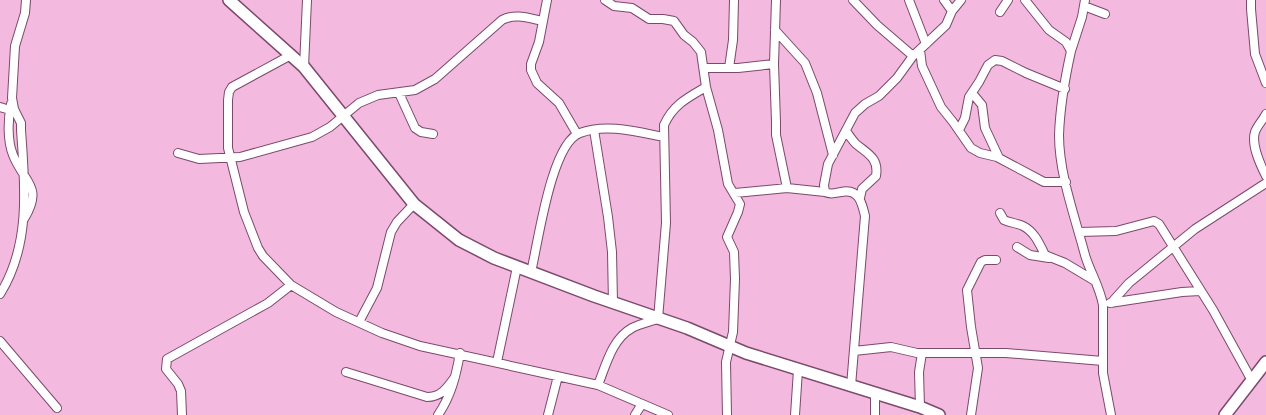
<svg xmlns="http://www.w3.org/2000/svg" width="1266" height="415" viewBox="0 0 1266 415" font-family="Arial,sans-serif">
  <rect width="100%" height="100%" fill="#f3b9de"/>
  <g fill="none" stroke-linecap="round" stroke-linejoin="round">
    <defs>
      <path id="street" d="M 547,0 L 539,42 L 531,64 L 531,70 L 537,83 L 559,103 L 577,134
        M 605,0 L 614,6 L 632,8 L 649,19 L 663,19 L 674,21 L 684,35 L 693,42 L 701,52 L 706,87 L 718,130 L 728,184 L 740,204 L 738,212 L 727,237 L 734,252 L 735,279 L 733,332 L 726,362 L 727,415
        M 776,0 L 774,64 L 776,122 L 776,135 L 787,188
        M 853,0 L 877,25 L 913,56
        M 909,0 L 926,44
        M 944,0 L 952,11
        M 1025,0 L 1049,30 L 1066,42 L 1071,51 C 1065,78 1060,108 1059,135 C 1059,174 1075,217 1085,255 C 1090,272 1100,287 1103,305 L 1103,373 L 1111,415
        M 1251,0 L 1251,9 L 1255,54 L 1266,83
        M 1084,6 L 1105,14
        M 1000,12 L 1008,0
        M 775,30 L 805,63 L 817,93 L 833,155
        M 920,50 L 922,66 L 941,107 L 953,122 L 971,148 L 980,153 L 997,157 L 1044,182 L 1066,182
        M 1071,51 L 1082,17 L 1085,0
        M 291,55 L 232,87 L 229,92 L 228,100 L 228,148 L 244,212 L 258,248 L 263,256 L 291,285 L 336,312 L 382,333 L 420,346 L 598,385 L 668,415
        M 304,67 L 307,0
        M 704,68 L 738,68 L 774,64
        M 729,68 L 733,40 L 734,0
        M 399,93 L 415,128 L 421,132 L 433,134
        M 972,93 L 982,105 L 985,128 L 999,158
        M 11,104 C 8,119 7,140 13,155 C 24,183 44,186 24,219
        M 0,107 L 10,110
        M 1266,114 C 1263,120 1257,126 1255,132 C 1251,145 1260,164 1266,176
        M 594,130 L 608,217 L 612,252 L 613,303
        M 959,130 L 965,118 L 969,97 L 979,82 L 988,65 L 995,60 L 1002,61 L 1026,73 L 1065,89
        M 846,131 C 849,135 852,140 856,144 C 868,154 879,158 876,176 L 862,189 L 860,198
        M 178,153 L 199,159 L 240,157 L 312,137 L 330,127 L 359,103 L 378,95 L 415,90 L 435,79 L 502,20 C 516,13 528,18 543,21
        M 735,193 L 787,188 L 825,192
        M 1000,213 L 1004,220 C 1010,223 1017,223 1023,226 C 1035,232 1040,245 1045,255 L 1065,263 L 1095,281
        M 1079,232 L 1116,231 L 1154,221 L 1159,224 L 1213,310 L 1251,379
        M 1017,247 L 1030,255 L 1049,258
        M 531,272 C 538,244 551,143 580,133 C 606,123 638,132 664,137
        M 0,294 C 31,245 25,185 21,130 L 21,123 L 14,109 L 12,98 L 15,46 L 25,13 L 26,0
        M 1110,303 L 1182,292 L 1200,291
        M 1111,303 L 1129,283 L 1195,229 L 1266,183
        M 359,322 L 377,288 L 391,232 L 397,222 L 414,204
        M 0,341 L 57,408
        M 854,351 L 891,347 L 917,353 L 1006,353 L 1103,361
        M 497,362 L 517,267
        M 346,372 L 427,397 C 441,397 447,388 455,377
        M 598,385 C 606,365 612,339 632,328 C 640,324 649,322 658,319 L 666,223 L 664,125 C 673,105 687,98 706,87
        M 851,386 L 865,216 C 862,203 859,188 841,192 C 835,193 831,195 825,192 L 824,185 L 828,164 L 855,113 L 865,104 L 879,96 L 897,78 L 913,56 L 946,25 L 952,11 L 961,0
        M 920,407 L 919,372 L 922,353
        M 182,415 L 181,391 L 178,384 L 166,369 L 167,359 L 268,303 L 291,285
        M 438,415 C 451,396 456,376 460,353
        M 548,415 L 558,376
        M 635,415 L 642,404
        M 795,415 L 798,370
        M 875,415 L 875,394
        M 971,415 L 978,368 L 971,327 L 967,290 L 981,262 L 985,260 L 996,260"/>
      <path id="secondary" d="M 229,0 L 304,67 L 414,204 L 459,240 L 494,258 L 594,296 L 687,328 L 746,353 L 920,407 L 939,415
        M 1225,415 L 1266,362"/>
    </defs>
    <use href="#street" stroke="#7b4a6b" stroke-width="10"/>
    <use href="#secondary" stroke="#7b4a6b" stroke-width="14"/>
    <use href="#street" stroke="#fff" stroke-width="8"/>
    <use href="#secondary" stroke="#fff" stroke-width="11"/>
  </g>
</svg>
